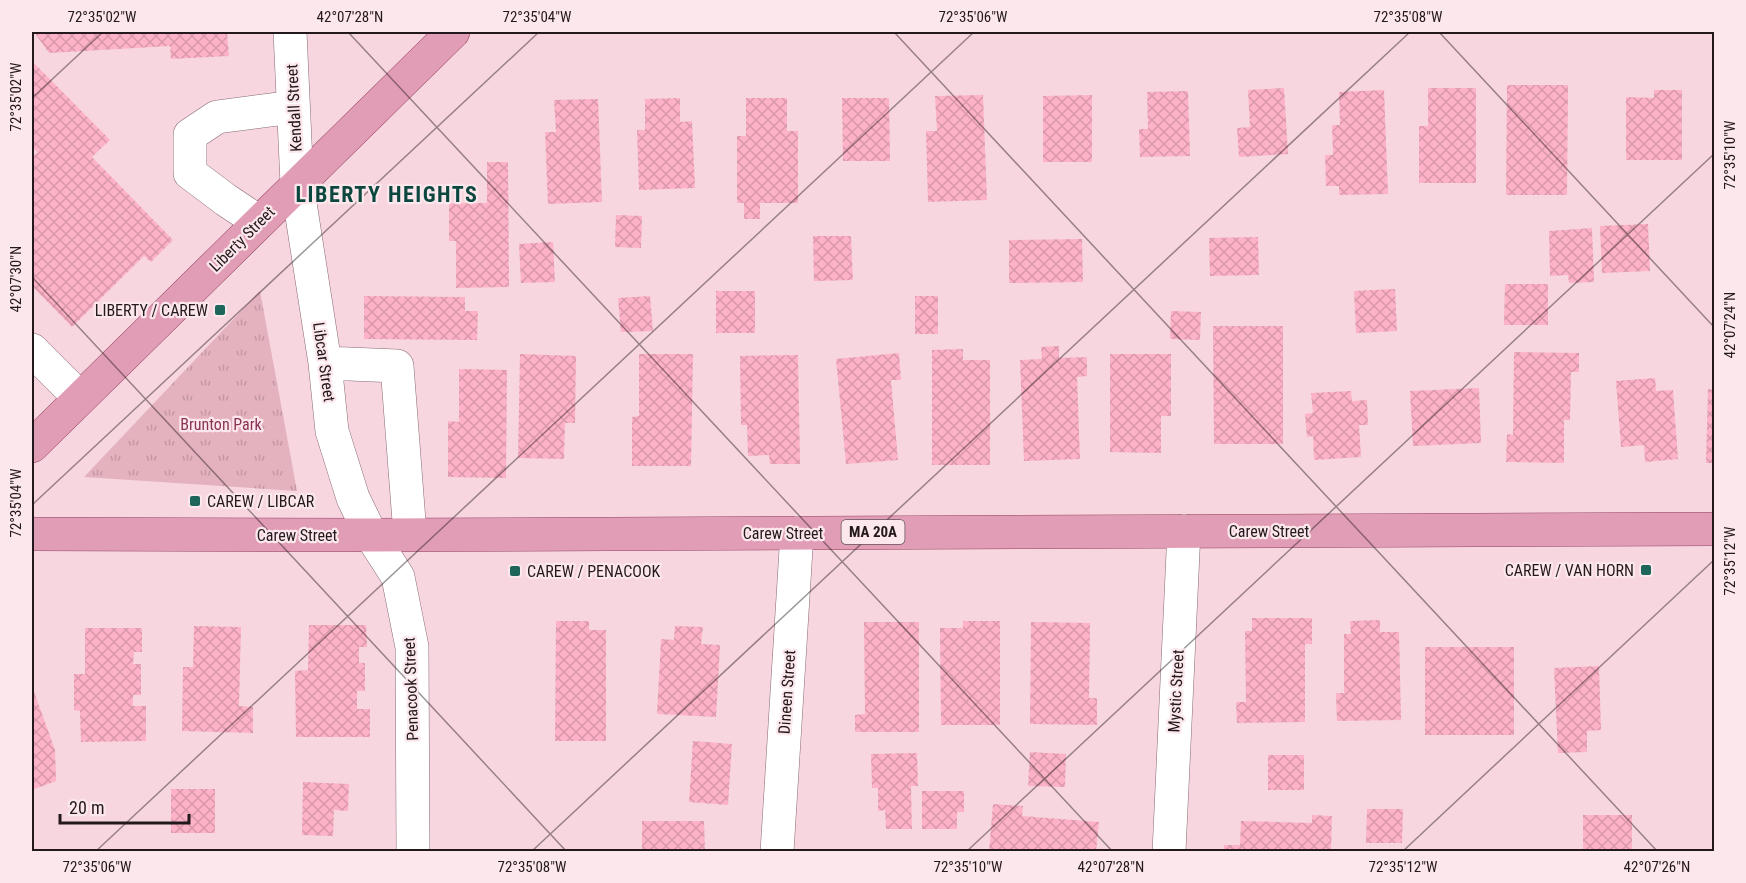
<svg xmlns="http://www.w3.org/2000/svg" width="1746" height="883" viewBox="0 0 1746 883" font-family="'Roboto Condensed',sans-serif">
  <defs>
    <pattern id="park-tufts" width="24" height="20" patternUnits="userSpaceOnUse" patternTransform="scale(1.5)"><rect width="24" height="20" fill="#e4b1bf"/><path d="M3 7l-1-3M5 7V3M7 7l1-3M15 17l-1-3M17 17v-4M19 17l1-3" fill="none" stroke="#c398a4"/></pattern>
    <pattern id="building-cross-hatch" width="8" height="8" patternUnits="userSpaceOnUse" patternTransform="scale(1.5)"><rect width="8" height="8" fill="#fdb2c7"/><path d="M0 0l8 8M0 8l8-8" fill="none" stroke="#d998aa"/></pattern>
  </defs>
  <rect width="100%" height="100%" fill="#f7d6df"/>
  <path fill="url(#park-tufts)" d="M 260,291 L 297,491 L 84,477 Z"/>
  <path fill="url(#building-cross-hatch)" d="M 34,32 L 227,32 L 229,56 L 171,59 L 170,46 L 49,53 Z
    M 32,61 L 110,140 L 92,157 L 173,240 L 151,262 L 144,256 L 72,327 L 32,286 L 32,158 L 37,152 L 32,147 Z
    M 1507,85 L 1568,85 L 1567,195 L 1506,195 Z
    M 1284,88 L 1288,154 L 1239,157 L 1237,128 L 1250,127 L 1248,90 Z
    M 1428,88 L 1476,88 L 1476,183 L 1419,183 L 1419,126 L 1428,126 Z
    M 1384,90 L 1388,194 L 1339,195 L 1339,186 L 1326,186 L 1325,155 L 1333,155 L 1332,125 L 1340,125 L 1339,92 Z
    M 1654,90 L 1682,90 L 1682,160 L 1626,160 L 1626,97 L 1654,98 Z
    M 1188,91 L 1190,156 L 1140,157 L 1139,129 L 1148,129 L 1147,92 Z
    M 983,95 L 987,200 L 928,202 L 926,131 L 937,131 L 935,96 Z
    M 1092,95 L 1092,162 L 1043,162 L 1043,96 Z
    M 680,98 L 680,122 L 692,121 L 695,188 L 639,190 L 637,130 L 645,130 L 645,99 Z
    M 746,98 L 787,98 L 787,131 L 798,131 L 798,203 L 760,203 L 760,219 L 744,219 L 744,203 L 737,203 L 737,136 L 746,136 Z
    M 842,98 L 889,98 L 890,161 L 843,161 Z
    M 598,99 L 602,202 L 548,204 L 545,132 L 556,132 L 554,100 Z
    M 487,162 L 508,162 L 509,287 L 456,288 L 456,241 L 449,241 L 449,203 L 487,203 Z
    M 616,215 L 642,216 L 641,248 L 615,247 Z
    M 1648,224 L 1650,271 L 1602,273 L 1600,226 Z
    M 1592,228 L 1594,282 L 1569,283 L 1568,275 L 1550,276 L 1549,231 Z
    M 813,236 L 851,236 L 853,280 L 814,281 Z
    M 1258,237 L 1259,275 L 1210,276 L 1209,238 Z
    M 1082,239 L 1083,282 L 1009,283 L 1009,240 Z
    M 553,242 L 555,282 L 521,283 L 519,244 Z
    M 1505,284 L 1548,284 L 1548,325 L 1504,325 Z
    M 1395,289 L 1397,331 L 1356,333 L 1354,291 Z
    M 716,291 L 755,291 L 755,333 L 716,333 Z
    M 364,296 L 465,297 L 465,311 L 478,311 L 477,340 L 364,339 Z
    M 650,296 L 653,331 L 621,332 L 618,298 Z
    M 915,296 L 938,296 L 938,334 L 915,334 Z
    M 1171,311 L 1201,312 L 1200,340 L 1170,339 Z
    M 1213,326 L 1283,326 L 1283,444 L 1214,444 Z
    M 1059,346 L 1059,358 L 1087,357 L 1087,376 L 1077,377 L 1080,459 L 1024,461 L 1020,360 L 1042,359 L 1041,347 Z
    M 963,349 L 963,360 L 990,360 L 990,465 L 932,465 L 932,350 Z
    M 1514,352 L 1579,353 L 1579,372 L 1571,372 L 1570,420 L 1564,420 L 1564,463 L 1506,462 L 1507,434 L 1513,435 Z
    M 899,353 L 901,380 L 891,380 L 898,460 L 846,464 L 836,359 Z
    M 520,354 L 576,356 L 575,423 L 565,423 L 564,459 L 518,458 Z
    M 639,354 L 693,354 L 691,466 L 632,466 L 632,417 L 639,416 Z
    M 1110,354 L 1171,354 L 1171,416 L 1161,416 L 1161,453 L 1110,452 Z
    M 798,355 L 800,464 L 770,464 L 769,455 L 748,456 L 747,425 L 741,425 L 740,356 Z
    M 459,369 L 507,370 L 506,478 L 448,477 L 448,421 L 459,422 Z
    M 1655,378 L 1656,391 L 1673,390 L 1678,459 L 1645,462 L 1644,445 L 1621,447 L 1616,381 Z
    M 1479,388 L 1481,443 L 1413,446 L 1410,391 Z
    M 1708,389 L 1714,390 L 1714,463 L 1706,463 Z
    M 1351,391 L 1352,401 L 1367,400 L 1368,425 L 1359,425 L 1361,457 L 1314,460 L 1313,436 L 1307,437 L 1305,414 L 1313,413 L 1311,393 Z
    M 1252,618 L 1312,618 L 1312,644 L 1305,644 L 1305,722 L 1237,723 L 1236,702 L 1246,702 L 1245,631 L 1252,631 Z
    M 1380,620 L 1380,632 L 1399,632 L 1401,720 L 1337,721 L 1336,693 L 1344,693 L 1344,634 L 1351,634 L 1350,621 Z
    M 556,621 L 589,621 L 589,630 L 606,630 L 606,741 L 555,741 Z
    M 963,621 L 1000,621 L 1000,725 L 941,725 L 940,628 L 963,628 Z
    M 864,622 L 919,622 L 919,732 L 855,732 L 855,715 L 865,714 Z
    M 1031,622 L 1090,623 L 1089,698 L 1097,698 L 1097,725 L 1030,724 Z
    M 309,625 L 366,625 L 367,647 L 359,647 L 359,663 L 365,663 L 365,691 L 357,691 L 357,709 L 370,709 L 370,737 L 296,737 L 295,671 L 308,670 Z
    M 194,626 L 241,627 L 239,706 L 253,707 L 253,733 L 182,731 L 183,667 L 193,667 Z
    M 675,626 L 703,627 L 701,644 L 720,645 L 716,717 L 657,714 L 661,639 L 674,640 Z
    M 85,628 L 142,628 L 142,652 L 134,652 L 133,664 L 141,664 L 141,695 L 133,695 L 133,706 L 146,706 L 146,741 L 81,742 L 80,711 L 74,710 L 74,674 L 85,674 Z
    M 1425,647 L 1514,647 L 1514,735 L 1425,735 Z
    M 1599,666 L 1601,730 L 1587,731 L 1587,752 L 1558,753 L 1554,668 Z
    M 32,686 L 55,750 L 56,781 L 32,790 Z
    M 693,741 L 732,744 L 728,805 L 689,802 Z
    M 1030,752 L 1066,754 L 1065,787 L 1028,786 Z
    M 917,753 L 918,786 L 911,786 L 912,829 L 886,829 L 885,810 L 878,811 L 878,788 L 872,788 L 871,754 Z
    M 1268,755 L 1304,755 L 1304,790 L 1268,790 Z
    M 303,782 L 349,784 L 348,811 L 334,810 L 333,836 L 302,835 Z
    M 171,789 L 215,789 L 215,833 L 171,833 Z
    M 922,791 L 964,791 L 964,812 L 957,812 L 957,829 L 922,829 Z
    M 993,804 L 1023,806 L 1022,816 L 1099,822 L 1096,852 L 989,852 Z
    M 1367,809 L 1403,809 L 1402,843 L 1366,843 Z
    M 1312,815 L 1332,816 L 1331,852 L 1224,852 L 1224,845 L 1240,845 L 1241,821 L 1312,823 Z
    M 1583,815 L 1632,815 L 1632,852 L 1583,852 Z
    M 642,821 L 704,821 L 705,852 L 642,852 Z"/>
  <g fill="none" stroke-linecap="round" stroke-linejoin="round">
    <defs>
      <path id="minor" d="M 290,32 L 297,184 L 325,363 L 332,431 L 353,498 L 371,535 L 398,577 L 412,647 L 413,852
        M 259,222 L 226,200 L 190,173 L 190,135 L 217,117 L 293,107
        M 32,350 L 80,398
        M 325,363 L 397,366 L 410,534
        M 777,852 L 797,533
        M 1169,852 L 1184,531"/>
      <path id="major" d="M 32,446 L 453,32
        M 32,534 L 371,535 L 1714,529"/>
    </defs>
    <use href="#minor" stroke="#876a72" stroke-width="34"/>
    <use href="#major" stroke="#934460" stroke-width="34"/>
    <use href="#minor" stroke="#fff" stroke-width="33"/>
    <use href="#major" stroke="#e29db6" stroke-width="33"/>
  </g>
  <path fill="none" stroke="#23181b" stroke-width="1.5" stroke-opacity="0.45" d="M 348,32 L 1113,852M 894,32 L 1658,852M 1439,32 L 1714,327M 32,98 L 103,32M 32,277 L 567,852M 32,505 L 539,32M 95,852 L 974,32M 531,852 L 1410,32M 966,852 L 1714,154M 1402,852 L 1714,560"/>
  <g fill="#1e665a" stroke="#fbe7ec" stroke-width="2">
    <rect x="214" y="304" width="12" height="12" rx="3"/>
    <rect x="189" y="495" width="12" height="12" rx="3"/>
    <rect x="1640" y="564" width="12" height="12" rx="3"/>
    <rect x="509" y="565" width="12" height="12" rx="3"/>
  </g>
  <g text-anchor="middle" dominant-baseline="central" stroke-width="4.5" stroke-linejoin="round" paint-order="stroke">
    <rect fill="#fbe7ec" stroke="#64565a" stroke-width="1.5" x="841.5" y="520" width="63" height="24" rx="4.5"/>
    <g font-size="15" font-weight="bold" fill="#23181b">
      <text x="873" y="532">MA 20A</text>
    </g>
    <g font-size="16" fill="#23181b" stroke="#fbe7ec">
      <text transform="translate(294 108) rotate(-93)">Kendall Street</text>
      <text transform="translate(242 239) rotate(-45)">Liberty Street</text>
      <text transform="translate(324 362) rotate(82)">Libcar Street</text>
      <text x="1269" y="531">Carew Street</text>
      <text x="783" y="533">Carew Street</text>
      <text x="297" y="535">Carew Street</text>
      <text transform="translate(411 689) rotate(-92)">Penacook Street</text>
      <text transform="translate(1176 691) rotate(-87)">Mystic Street</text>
      <text transform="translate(787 692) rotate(-86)">Dineen Street</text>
    </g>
    <g font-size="16" fill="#23181b" stroke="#fbe7ec" text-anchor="end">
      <text x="208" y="310">LIBERTY / CAREW</text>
      <text x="207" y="501" text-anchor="start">CAREW / LIBCAR</text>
      <text x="1634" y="570">CAREW / VAN HORN</text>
      <text x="527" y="571" text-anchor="start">CAREW / PENACOOK</text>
    </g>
    <g font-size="16" fill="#8a3454" stroke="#fbe7ec">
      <text x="221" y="424">Brunton Park</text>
    </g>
    <g font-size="22" font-weight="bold" letter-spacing="1.5" fill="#0b473e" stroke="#fbe7ec">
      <text x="387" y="194">LIBERTY HEIGHTS</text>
    </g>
  </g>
  <rect width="1746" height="883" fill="none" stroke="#fbe7ec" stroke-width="66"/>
  <path d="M60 814v9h129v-9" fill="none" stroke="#23181b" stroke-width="3"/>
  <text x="69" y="814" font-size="18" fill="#23181b" stroke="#fbe7ec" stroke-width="4.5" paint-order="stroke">20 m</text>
  <rect x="33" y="33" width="1680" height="817" fill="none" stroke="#23181b" stroke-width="2"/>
  <g font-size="15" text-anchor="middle" fill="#23181b">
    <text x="102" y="22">72°35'02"W</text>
    <text x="350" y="22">42°07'28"N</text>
    <text x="537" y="22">72°35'04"W</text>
    <text x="973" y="22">72°35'06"W</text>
    <text x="1408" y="22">72°35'08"W</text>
    <text transform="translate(16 97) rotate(-90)" y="5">72°35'02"W</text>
    <text transform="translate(1730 155) rotate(-90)" y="5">72°35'10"W</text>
    <text transform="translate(16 279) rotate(-90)" y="5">42°07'30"N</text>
    <text transform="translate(1730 325) rotate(-90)" y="5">42°07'24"N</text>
    <text transform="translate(16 503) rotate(-90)" y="5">72°35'04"W</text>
    <text transform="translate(1730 561) rotate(-90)" y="5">72°35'12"W</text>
    <text x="97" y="872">72°35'06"W</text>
    <text x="532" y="872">72°35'08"W</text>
    <text x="968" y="872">72°35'10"W</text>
    <text x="1111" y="872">42°07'28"N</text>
    <text x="1403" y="872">72°35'12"W</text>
    <text x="1657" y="872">42°07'26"N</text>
  </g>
</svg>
